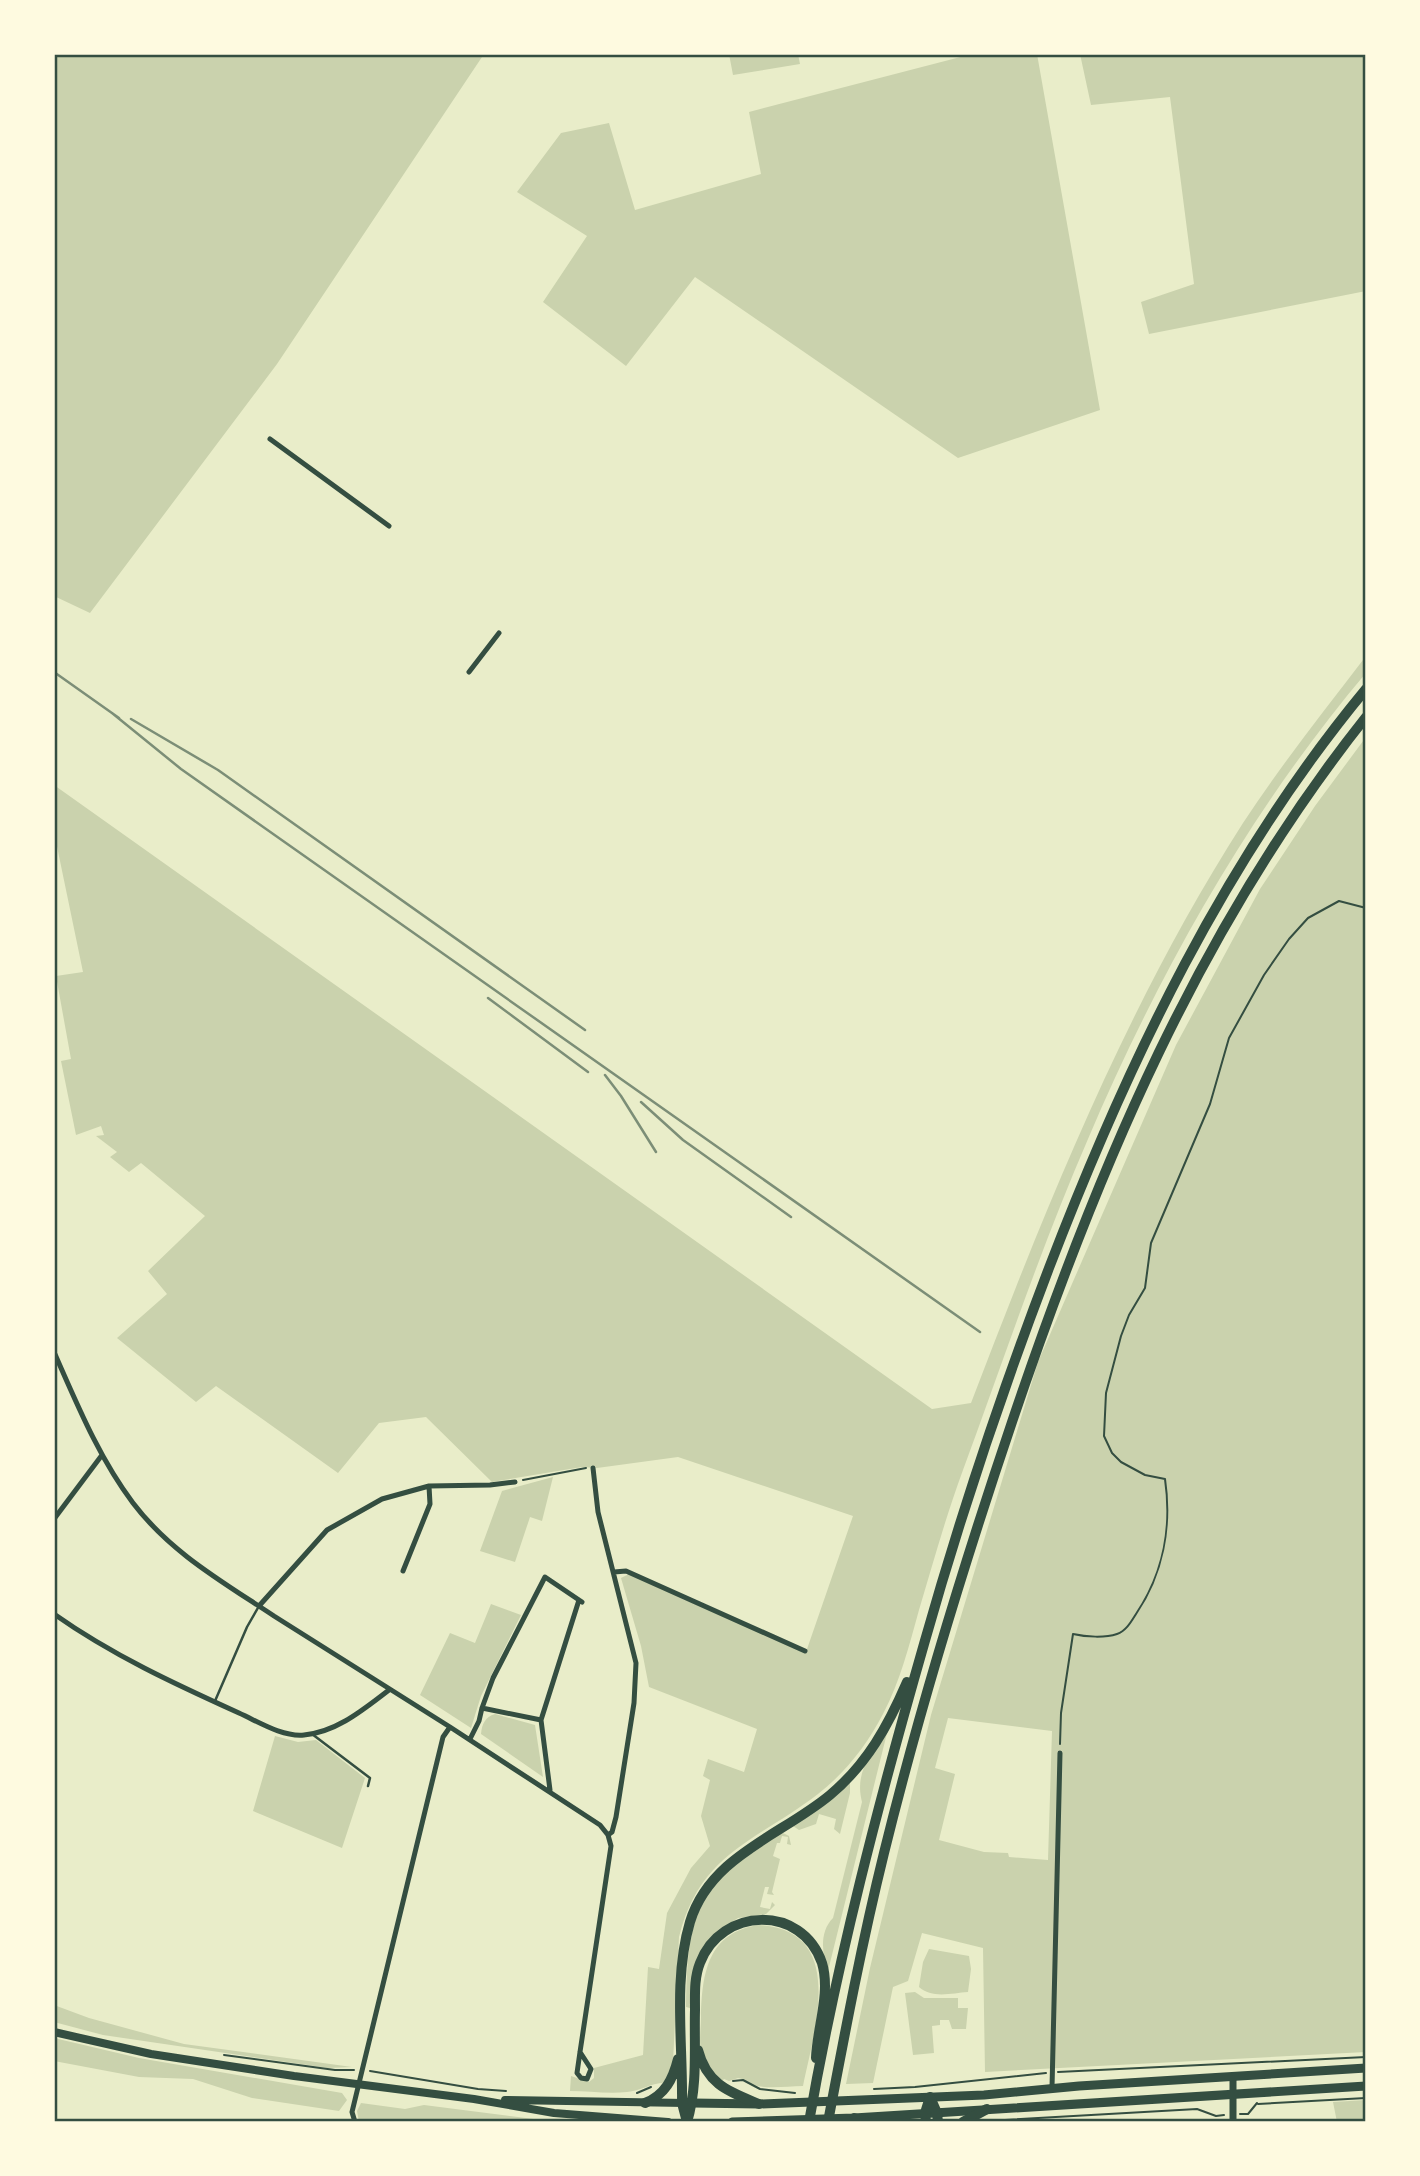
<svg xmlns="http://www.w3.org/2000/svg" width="1420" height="2176" viewBox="0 0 1420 2176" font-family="'Crimson Pro',serif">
  <rect width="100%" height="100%" fill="#e9edc9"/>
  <path fill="#cad2ad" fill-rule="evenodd" d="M 54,54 L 484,54 L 277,364 L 90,613 L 54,596 Z
    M 729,54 L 798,54 L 800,64 L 733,75 Z
    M 972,54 L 1037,54 L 1100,410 L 958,458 L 695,277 L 626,366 L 543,302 L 587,236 L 517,192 L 561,133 L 609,123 L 635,210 L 761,174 L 749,112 Z
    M 1080,54 L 1366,54 L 1366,291 L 1149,334 L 1141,302 L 1194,284 L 1170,97 L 1091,105 Z
    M 1366,656 L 1366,673 C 1250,810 1158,974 1088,1139 C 1041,1247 1004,1359 963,1470 C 946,1516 933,1563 919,1610 C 909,1646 900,1682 883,1714 C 867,1745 845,1773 818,1794 C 757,1841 700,1852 679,1937 L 673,2063 L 664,2083 C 651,2083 640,2091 627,2092 C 608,2094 588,2091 570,2091 L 571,2076 L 589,2082 L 594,2078 L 594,2068 L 643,2055 L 648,1967 L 659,1969 L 667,1913 L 691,1868 L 710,1846 L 701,1816 L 710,1780 L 703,1776 L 708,1759 L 744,1772 L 757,1729 L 649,1687 L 641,1646 L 621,1578 L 629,1574 L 806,1652 L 853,1516 L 678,1457 L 597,1468 L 582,1467 L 492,1482 L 426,1417 L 379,1423 L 338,1473 L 216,1386 L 196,1402 L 117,1338 L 167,1294 L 148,1271 L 205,1216 L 141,1163 L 129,1172 L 110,1157 L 117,1152 L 96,1136 L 104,1135 L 101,1126 L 76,1135 L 61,1061 L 71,1059 L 56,976 L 83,972 L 54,832 L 54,785 L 932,1409 L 971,1403 C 1047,1204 1127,1004 1243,823 C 1281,765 1324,711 1366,656 Z
    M 1366,737 L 1366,2052 L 985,2072 L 983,1948 L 922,1933 L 908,1981 L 893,1987 L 873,2083 L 846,2084 L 870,1968 L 931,1715 L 1038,1362 L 1176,1045 L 1260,889 L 1315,806 ZM 948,1718 L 1052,1731 L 1048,1860 L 1009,1857 L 1008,1853 L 984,1852 L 939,1840 L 955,1774 L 935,1768 Z
    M 553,1477 L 542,1521 L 530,1517 L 515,1562 L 480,1551 L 502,1491 Z
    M 491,1604 L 521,1615 L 481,1696 L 471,1728 L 420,1695 L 450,1633 L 475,1643 Z
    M 495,1714 L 535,1725 L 543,1777 L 481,1734 C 482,1724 485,1717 495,1714 Z
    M 888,1729 L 828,1971 C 822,1954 819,1932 833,1918 L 862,1802 C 854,1771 872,1753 888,1729 Z
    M 275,1736 L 298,1742 L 316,1740 L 365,1778 L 342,1848 L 253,1811 Z
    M 850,1782 L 850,1793 L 840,1834 L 834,1829 L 836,1819 L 819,1814 L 816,1824 L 799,1830 L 793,1826 Z
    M 781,1832 L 789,1836 L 791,1845 L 787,1844 L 788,1837 L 782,1836 L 780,1843 L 777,1843 L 773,1856 L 780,1859 L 772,1892 L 774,1895 L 767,1894 L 769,1887 L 765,1887 L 760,1907 L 770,1909 L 772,1902 L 775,1905 L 766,1914 L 738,1918 L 713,1935 L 690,2008 L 686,2007 C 687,1962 687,1914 719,1878 C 734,1861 762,1846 781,1832 Z
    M 759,1925 C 848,1930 814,2031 803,2086 C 787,2086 774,2089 758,2086 C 750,2085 745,2079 738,2078 L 729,2081 L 724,2079 L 720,2083 L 716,2080 C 712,2070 704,2060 701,2050 C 699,2040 701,2027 701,2017 C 702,1973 708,1932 759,1925 Z
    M 929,1949 L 969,1956 L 971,1969 L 968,1992 C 952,1993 932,1999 919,1987 L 923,1962 Z
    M 915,1992 L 924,1998 L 958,1998 L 958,2008 L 968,2008 L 966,2029 L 952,2029 L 949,2020 L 940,2020 L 940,2025 L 932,2026 L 934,2053 L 913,2055 L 905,1993 Z
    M 54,2005 L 89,2018 L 184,2044 L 352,2067 L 328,2068 L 103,2035 L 54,2022 Z
    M 54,2038 L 139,2058 L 342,2093 L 347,2100 L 339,2111 L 252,2098 L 193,2079 L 139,2077 L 54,2061 Z
    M 1366,2100 L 1366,2122 L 1337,2122 L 1333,2102 Z
    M 361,2103 L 405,2109 L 424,2105 L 557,2122 L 359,2122 L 357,2111 Z"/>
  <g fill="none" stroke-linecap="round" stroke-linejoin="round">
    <path stroke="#344e41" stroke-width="2" d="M 523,1480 L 586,1468
      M 1060,1744 L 1061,1713 L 1073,1634 C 1086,1637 1105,1638 1117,1634 C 1126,1631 1131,1622 1136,1614 C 1163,1574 1172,1527 1165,1479 L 1145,1475 L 1121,1462 L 1112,1453 L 1104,1436 L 1106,1393 L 1121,1336 L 1129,1315 L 1145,1288 L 1151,1243 L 1210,1104 L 1229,1038 L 1264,975 L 1289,939 L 1308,918 L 1339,901 L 1366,908
      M 224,2055 L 335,2070 L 354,2070
      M 370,2071 L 478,2089 L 506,2091
      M 1058,2072 L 1366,2057
      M 733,2081 L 743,2080 L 760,2089 L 795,2093
      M 874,2089 L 915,2087 L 1046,2073
      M 637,2093 L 651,2087
      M 1258,2104 L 1366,2098
      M 1240,2114 L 1248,2114 L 1257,2103
      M 1005,2120 L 1197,2109 L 1216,2116 L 1224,2115"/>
    <path stroke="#344e41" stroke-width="2.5" d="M 215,1701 L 247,1627 L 259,1606
      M 312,1734 L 370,1778 L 368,1786"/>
    <path stroke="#344e41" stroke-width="5" d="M 270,439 L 389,526
      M 469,672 L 499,633
      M 54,1352 C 77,1404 99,1458 133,1503 C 171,1553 223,1582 274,1616 C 332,1653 391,1690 450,1727 L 443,1737 L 352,2112 L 355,2122
      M 593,1468 L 598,1512 L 636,1663 L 634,1703 L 616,1817 L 612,1832 L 608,1835
      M 54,1519 L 102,1455
      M 403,1571 L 430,1504 L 429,1486
      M 614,1572 L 626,1571 L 805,1651
      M 259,1606 L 327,1530 L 382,1499 L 429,1486 L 490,1485 L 515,1482
      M 54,1614 C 112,1655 175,1684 239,1713 C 259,1722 282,1737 304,1735 C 337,1732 364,1709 389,1690
      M 482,1708 L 493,1678 L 545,1577 L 579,1600
      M 541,1720 L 579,1600 L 582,1602
      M 450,1727 L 600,1825 L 608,1835 L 611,1846 L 580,2052 L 577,2073 L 581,2078 L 587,2079 L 591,2069 L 580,2052
      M 470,1739 L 479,1721 L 482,1708 L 541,1720 L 550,1790
      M 1052,2088 L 1060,1753"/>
    <path stroke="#344e41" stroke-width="7" d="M 1233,2076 L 1233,2122"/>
    <path stroke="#344e41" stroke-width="8" d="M 54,2032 L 151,2054 L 294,2076 L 474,2099 L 554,2113 L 668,2122
      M 505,2100 L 685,2103"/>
    <path stroke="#344e41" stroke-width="9" d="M 693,2103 L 759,2104 L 984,2095 L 1079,2086 L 1366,2068
      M 732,2122 L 854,2118 L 1366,2086"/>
    <path stroke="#344e41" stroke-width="10" d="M 698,2050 C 707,2085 730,2092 759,2104
      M 930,2097 L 937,2113 L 938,2122
      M 645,2103 C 665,2095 673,2079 678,2059
      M 854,2118 L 868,2122
      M 687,2122 L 682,2103 C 683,2044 673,1979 690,1922 C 710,1856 782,1835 830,1795 C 867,1764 888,1726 907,1682
      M 687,2122 C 698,2086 694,2047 695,2010 C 695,1994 694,1978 700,1963 C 721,1907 802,1904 822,1963 C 831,1993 817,2028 816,2058
      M 809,2122 C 837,1961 879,1801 924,1644 C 960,1517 1002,1391 1049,1268 C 1128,1062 1225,859 1366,689
      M 828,2122 C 845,2032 862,1942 884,1853 C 920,1707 964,1564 1012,1422 C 1097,1170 1199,927 1366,717
      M 926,2122 L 925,2113 L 930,2097
      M 963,2122 L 987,2109"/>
    <path stroke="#7c8e77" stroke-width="2.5" d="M 54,672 L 119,718
      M 112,713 L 181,769 L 980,1332
      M 131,719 L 218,770 L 585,1030
      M 488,998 L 588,1072
      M 605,1075 L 621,1096 L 656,1152
      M 641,1102 L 683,1140 L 791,1217"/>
  </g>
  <rect width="1420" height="2176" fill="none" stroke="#fefae0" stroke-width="112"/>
  <rect x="56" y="56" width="1308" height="2064" fill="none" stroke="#344e41" stroke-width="2.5"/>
</svg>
